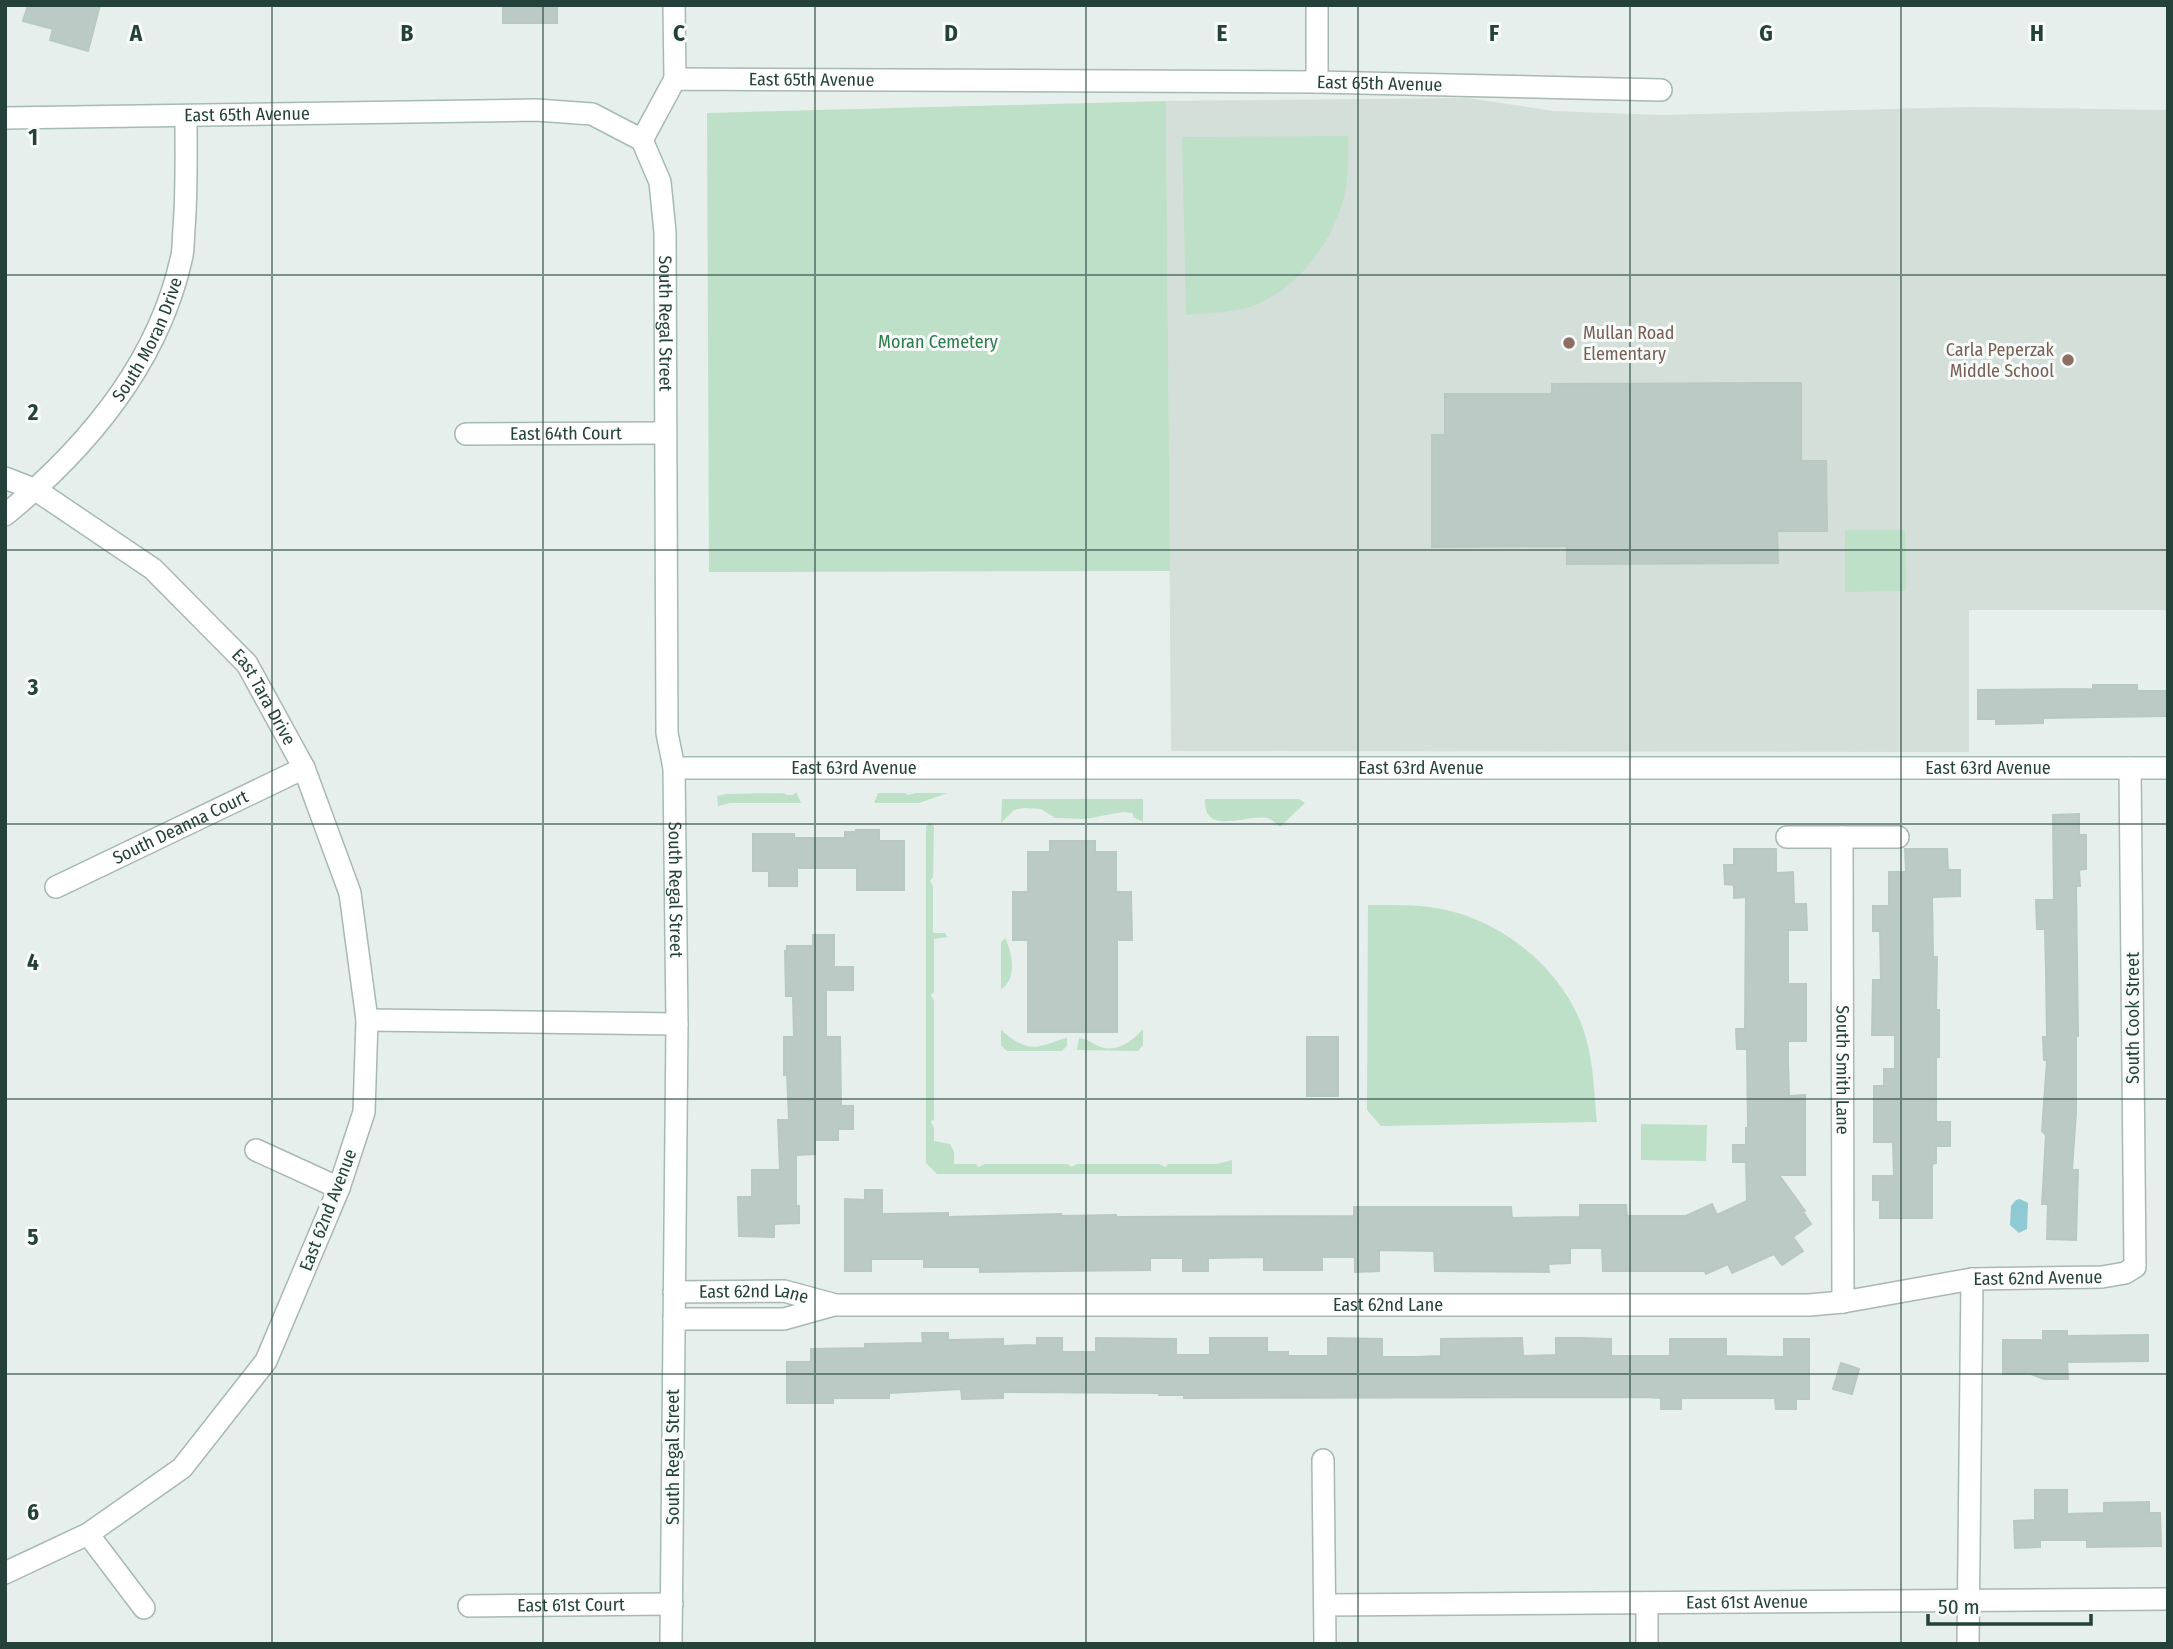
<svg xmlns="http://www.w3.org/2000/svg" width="2173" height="1649" viewBox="0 0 2173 1649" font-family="'Fira Sans Condensed',sans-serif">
  <rect width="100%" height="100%" fill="#e6efeb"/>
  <path fill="#d4dfda" d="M 1468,98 L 1553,111 L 1661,115 L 1969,107 L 2168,110 L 2168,610 L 1969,610 L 1969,752 L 1171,751 L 1166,101 Z"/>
  <path fill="#bfe0c8" d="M 1166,101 L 1170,571 L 709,572 L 707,113 Z
    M 1348,136 C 1348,157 1349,181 1343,201 C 1330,246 1296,291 1250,307 C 1230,313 1207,313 1186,315 L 1182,137 Z
    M 1845,530 L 1905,530 L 1906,591 L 1845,592 Z
    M 796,792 L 801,803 L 730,803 L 718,806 L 717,796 L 726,794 L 784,793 L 787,795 L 793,795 Z
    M 878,793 L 905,793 L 908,795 L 916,793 L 948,793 L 919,803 L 874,803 Z
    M 1002,799 L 1143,799 L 1143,822 L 1133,817 L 1133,813 L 1123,812 L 1085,819 L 1055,818 L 1041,809 L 1024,808 L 1014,810 L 1001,823 Z
    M 1205,799 L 1299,799 L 1305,803 L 1280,827 C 1276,824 1272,819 1267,818 C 1246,814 1203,837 1205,799 Z
    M 929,823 L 934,826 L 933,877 L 930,881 L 933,886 L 933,933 L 945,933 L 948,937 L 934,939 L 934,992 L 931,995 L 934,1001 L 934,1119 L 931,1122 L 934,1128 L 934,1141 L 950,1144 L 954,1152 L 954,1164 L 976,1164 L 979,1167 L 985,1164 L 1068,1164 L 1071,1167 L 1077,1164 L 1159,1164 L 1165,1167 L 1168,1164 L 1217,1164 L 1232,1160 L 1232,1174 L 937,1174 L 926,1163 L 926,827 Z
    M 1368,905 C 1397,905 1426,904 1454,912 C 1514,928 1572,980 1587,1042 C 1594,1068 1594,1095 1597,1122 L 1381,1126 L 1367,1110 Z
    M 1005,938 C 1013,953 1017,980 1001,989 L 1001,942 Z
    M 1143,1029 L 1143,1045 L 1138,1051 L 1077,1050 L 1079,1038 C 1089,1039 1092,1044 1101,1047 C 1118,1053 1133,1040 1143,1029 Z
    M 1001,1030 C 1014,1041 1027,1051 1044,1045 C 1053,1043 1059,1039 1067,1038 L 1067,1046 L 1062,1051 L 1007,1051 L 1001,1045 Z
    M 1641,1124 L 1707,1125 L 1706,1161 L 1641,1160 Z"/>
  <path fill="#8ec9d4" d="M 2020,1199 L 2028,1203 L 2027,1229 L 2019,1233 L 2010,1225 L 2011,1206 L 2016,1200 Z"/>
  <path fill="#bbcac4" stroke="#b8c9c2" stroke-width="2" d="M 28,5 L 100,5 L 88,51 L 50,40 L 53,29 L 23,21 Z
    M 503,5 L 557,5 L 557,23 L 503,23 Z
    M 1801,383 L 1801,461 L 1826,461 L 1827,531 L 1777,531 L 1778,563 L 1567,564 L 1567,546 L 1432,547 L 1432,435 L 1445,435 L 1445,394 L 1552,394 L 1552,384 Z
    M 2093,685 L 2137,685 L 2137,691 L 2168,691 L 2168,716 L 2043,718 L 2043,723 L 1996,724 L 1996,719 L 1978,719 L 1978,690 L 2093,689 Z
    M 2079,814 L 2079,835 L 2086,835 L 2086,869 L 2079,870 L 2080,886 L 2076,886 L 2078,1036 L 2076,1036 L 2076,1113 L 2072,1170 L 2078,1170 L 2076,1240 L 2047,1239 L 2048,1204 L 2042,1204 L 2046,1135 L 2042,1131 L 2047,1060 L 2044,1060 L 2043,1037 L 2047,1037 L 2046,972 L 2045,929 L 2037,929 L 2036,900 L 2054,900 L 2053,815 Z
    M 856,830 L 879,830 L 879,841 L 904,841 L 904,890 L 857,890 L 857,868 L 797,868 L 797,886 L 769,886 L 769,871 L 753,871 L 753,834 L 794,834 L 794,838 L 845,838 L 845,832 L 856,832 Z
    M 1050,841 L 1095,841 L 1095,852 L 1116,852 L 1116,892 L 1131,892 L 1132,940 L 1117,940 L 1117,1032 L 1028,1032 L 1028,940 L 1013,940 L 1013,892 L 1028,892 L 1028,852 L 1050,852 Z
    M 1734,849 L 1776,849 L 1776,873 L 1793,872 L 1794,904 L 1806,904 L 1807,930 L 1788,930 L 1788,984 L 1806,984 L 1806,1041 L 1788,1041 L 1788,1063 L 1789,1096 L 1805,1095 L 1805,1175 L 1779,1175 L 1805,1211 L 1803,1212 L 1811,1224 L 1793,1237 L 1803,1251 L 1782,1265 L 1774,1254 L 1732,1273 L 1728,1264 L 1706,1274 L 1705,1271 L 1603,1271 L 1602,1248 L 1570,1248 L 1570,1263 L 1548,1264 L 1549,1272 L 1435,1271 L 1434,1251 L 1379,1250 L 1379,1271 L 1355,1272 L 1355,1257 L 1322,1257 L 1322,1270 L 1264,1270 L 1264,1257 L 1208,1258 L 1208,1271 L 1183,1271 L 1183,1258 L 1150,1258 L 1150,1270 L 980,1272 L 980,1267 L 924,1267 L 924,1259 L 871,1259 L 871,1271 L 845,1271 L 845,1199 L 865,1200 L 865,1190 L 882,1190 L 882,1214 L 948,1213 L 948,1217 L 1061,1214 L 1061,1216 L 1116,1215 L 1116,1217 L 1354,1216 L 1354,1207 L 1511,1207 L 1512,1218 L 1580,1217 L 1580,1205 L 1626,1205 L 1627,1216 L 1686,1216 L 1712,1204 L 1717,1215 L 1747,1201 L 1746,1162 L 1733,1162 L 1733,1145 L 1746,1145 L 1746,1128 L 1748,1128 L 1747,1049 L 1737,1049 L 1736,1029 L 1745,1029 L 1746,897 L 1734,898 L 1734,885 L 1725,884 L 1724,865 L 1734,865 Z
    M 1905,849 L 1947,849 L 1948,870 L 1960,870 L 1960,896 L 1932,897 L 1933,957 L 1937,957 L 1936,1010 L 1939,1010 L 1939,1057 L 1936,1057 L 1936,1122 L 1950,1122 L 1950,1146 L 1936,1146 L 1936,1163 L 1932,1164 L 1932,1218 L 1880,1218 L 1880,1200 L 1873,1200 L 1873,1176 L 1894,1176 L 1893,1142 L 1874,1142 L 1874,1086 L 1884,1086 L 1884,1069 L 1895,1069 L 1895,1035 L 1872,1035 L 1873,980 L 1881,980 L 1880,931 L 1873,931 L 1873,906 L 1889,906 L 1889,872 L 1906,872 Z
    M 813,935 L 834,935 L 834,967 L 853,967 L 853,990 L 826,990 L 826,1037 L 840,1037 L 841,1106 L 853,1106 L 853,1129 L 838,1129 L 838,1140 L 815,1140 L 815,1154 L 796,1155 L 796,1206 L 799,1206 L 799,1223 L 774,1224 L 774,1237 L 739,1236 L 738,1197 L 752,1197 L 752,1170 L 780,1170 L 778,1120 L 789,1120 L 787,1075 L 784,1075 L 784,1037 L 794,1037 L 793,996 L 786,996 L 785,951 L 787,951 L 787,946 L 813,946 Z
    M 1307,1037 L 1338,1037 L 1338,1096 L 1307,1096 Z
    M 2043,1331 L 2067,1331 L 2067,1336 L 2148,1335 L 2148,1361 L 2067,1362 L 2068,1379 L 2044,1379 L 2031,1374 L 2003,1374 L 2003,1340 L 2043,1340 Z
    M 922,1333 L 948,1333 L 948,1340 L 1003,1339 L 1003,1346 L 1037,1345 L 1037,1338 L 1062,1338 L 1062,1352 L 1096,1352 L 1096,1338 L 1176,1339 L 1176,1355 L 1210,1355 L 1210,1338 L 1267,1338 L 1267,1352 L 1288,1352 L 1288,1356 L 1328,1356 L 1328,1338 L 1382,1339 L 1382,1357 L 1417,1357 L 1441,1356 L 1441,1339 L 1522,1338 L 1523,1356 L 1556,1355 L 1556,1338 L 1581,1338 L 1611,1339 L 1611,1356 L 1670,1356 L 1670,1339 L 1726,1339 L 1726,1356 L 1784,1357 L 1784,1339 L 1809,1339 L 1809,1399 L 1796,1399 L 1796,1409 L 1776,1409 L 1775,1398 L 1681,1398 L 1681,1409 L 1661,1409 L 1661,1398 L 1646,1397 L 1184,1398 L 1184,1395 L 1159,1395 L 1159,1393 L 1003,1392 L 1003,1398 L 962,1399 L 961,1389 L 889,1393 L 889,1398 L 833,1398 L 833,1403 L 787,1403 L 787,1362 L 811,1362 L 811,1349 L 865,1348 L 865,1344 L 923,1343 Z
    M 1841,1363 L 1859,1369 L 1852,1394 L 1833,1389 Z
    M 2035,1490 L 2067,1490 L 2067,1514 L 2104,1513 L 2104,1503 L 2149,1502 L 2149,1513 L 2160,1513 L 2161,1546 L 2087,1547 L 2087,1540 L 2040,1540 L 2040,1547 L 2015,1548 L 2014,1521 L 2035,1520 Z"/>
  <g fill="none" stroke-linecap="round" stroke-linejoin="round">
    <defs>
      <g id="street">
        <path d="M 674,5 L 675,79"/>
        <path d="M 1317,82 L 1317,5"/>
        <path id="s1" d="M 642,140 L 675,79 L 1317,82 L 1661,90"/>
        <path id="s2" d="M 466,434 L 664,433"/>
        <path id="s3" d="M 5,478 L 36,490 L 153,569 L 247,664 L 304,768 L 350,893 L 367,1020 L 364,1112 L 339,1188 L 266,1361 L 182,1468 L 88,1534 L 5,1573"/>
        <path id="s4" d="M 5,515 C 87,448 157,365 181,260 C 184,250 183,239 184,228 C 187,191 186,154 186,116"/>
        <path d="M 1787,837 L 1898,837"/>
        <path id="s5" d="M 1842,837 L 1843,1302"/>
        <path id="s6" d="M 56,887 L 304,768"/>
        <path d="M 367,1020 L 677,1024"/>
        <path d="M 256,1150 L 339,1188"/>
        <path id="s7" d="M 674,1292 L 784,1291 L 832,1304"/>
        <path id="s8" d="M 674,1319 L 784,1319 L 834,1305 L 1809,1305 L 1843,1302 L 1972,1279 L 2102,1277 L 2125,1273 L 2135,1267 L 2130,768"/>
        <path d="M 1323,1460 L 1325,1644"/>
        <path d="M 88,1534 L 144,1608"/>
        <path d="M 1647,1603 L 1647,1644"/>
        <path id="s9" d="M 1325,1605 L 2168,1599"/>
        <path id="s10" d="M 469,1606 L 672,1604"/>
        <path d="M 1968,1644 L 1972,1279"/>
      </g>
      <g id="secondary">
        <path id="s11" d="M 5,118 L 536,110 L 592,114 L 642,140 L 660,182 L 665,232 L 667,733 L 674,768 L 677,1024 L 671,1644"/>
        <path id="s12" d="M 674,768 L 2168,768"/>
      </g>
    </defs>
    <use href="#street" stroke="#a8b8b2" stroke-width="24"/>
    <use href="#secondary" stroke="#a4bbb3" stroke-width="24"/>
    <use href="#street" stroke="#fff" stroke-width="21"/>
    <use href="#secondary" stroke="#fff" stroke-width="21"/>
  </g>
  <path fill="none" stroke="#24423a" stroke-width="2" stroke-opacity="0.55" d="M 272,5 L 272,1644M 543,5 L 543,1644M 815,5 L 815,1644M 1086,5 L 1086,1644M 1358,5 L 1358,1644M 1630,5 L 1630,1644M 1901,5 L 1901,1644M 5,275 L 2168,275M 5,550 L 2168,550M 5,824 L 2168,824M 5,1099 L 2168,1099M 5,1374 L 2168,1374"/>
  <g fill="#8d6e63" stroke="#f7fbf9" stroke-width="2.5">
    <circle cx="1569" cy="343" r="7"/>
    <circle cx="2068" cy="360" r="7"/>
  </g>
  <g text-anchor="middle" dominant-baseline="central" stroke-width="6" stroke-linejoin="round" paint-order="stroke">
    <g font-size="18" fill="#24423a" stroke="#f7fbf9">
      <text stroke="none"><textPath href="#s1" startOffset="206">East 65th Avenue</textPath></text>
      <text stroke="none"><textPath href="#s1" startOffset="774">East 65th Avenue</textPath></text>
      <text stroke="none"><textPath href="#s11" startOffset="242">East 65th Avenue</textPath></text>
      <text stroke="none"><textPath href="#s11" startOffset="831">South Regal Street</textPath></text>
      <text stroke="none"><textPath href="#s4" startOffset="229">South Moran Drive</textPath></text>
      <text stroke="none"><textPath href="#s2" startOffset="100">East 64th Court</textPath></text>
      <text stroke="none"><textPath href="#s3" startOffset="345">East Tara Drive</textPath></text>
      <text stroke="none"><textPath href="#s12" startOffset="180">East 63rd Avenue</textPath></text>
      <text stroke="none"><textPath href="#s12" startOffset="747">East 63rd Avenue</textPath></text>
      <text stroke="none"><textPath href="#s12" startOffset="1314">East 63rd Avenue</textPath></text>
      <text stroke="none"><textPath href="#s6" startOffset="138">South Deanna Court</textPath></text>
      <text stroke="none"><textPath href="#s11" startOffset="1398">South Regal Street</textPath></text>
      <text transform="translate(2133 1018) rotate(-90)">South Cook Street</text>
      <text stroke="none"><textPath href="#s5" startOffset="233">South Smith Lane</textPath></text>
      <text transform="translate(328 1210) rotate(-69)">East 62nd Avenue</text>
      <text stroke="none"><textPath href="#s8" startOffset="1368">East 62nd Avenue</textPath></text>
      <text stroke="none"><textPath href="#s7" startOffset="80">East 62nd Lane</textPath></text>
      <text stroke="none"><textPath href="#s8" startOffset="716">East 62nd Lane</textPath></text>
      <text transform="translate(673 1457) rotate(-90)">South Regal Street</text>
      <text stroke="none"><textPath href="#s9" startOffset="422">East 61st Avenue</textPath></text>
      <text stroke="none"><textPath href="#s10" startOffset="102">East 61st Court</textPath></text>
    </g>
    <g font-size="18" fill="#785e54" stroke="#f7fbf9" text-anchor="start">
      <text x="1583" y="333">Mullan Road<tspan x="1583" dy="21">Elementary</tspan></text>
      <text x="2054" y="350" text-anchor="end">Carla Peperzak<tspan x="2054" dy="21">Middle School</tspan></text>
    </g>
    <g font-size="18" fill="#2d7a4b" stroke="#f7fbf9">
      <text x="938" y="342">Moran Cemetery</text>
    </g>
  </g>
  <g font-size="23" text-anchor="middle" font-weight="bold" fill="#24423a" stroke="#f7fbf9" stroke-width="6" stroke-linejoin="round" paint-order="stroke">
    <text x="136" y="41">A</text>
    <text x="407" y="41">B</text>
    <text x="679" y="41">C</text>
    <text x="951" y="41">D</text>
    <text x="1222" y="41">E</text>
    <text x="1494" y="41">F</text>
    <text x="1766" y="41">G</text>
    <text x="2037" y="41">H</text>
    <text x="33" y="145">1</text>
    <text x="33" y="420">2</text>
    <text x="33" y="695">3</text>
    <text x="33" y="970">4</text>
    <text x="33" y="1245">5</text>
    <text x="33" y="1520">6</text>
  </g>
  <rect width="2173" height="1649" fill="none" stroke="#24423a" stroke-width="14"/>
  <path d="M1928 1614v10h163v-10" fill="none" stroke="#24423a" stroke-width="3.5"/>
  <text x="1938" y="1614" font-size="21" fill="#24423a" stroke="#f7fbf9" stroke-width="5" paint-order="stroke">50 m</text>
</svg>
